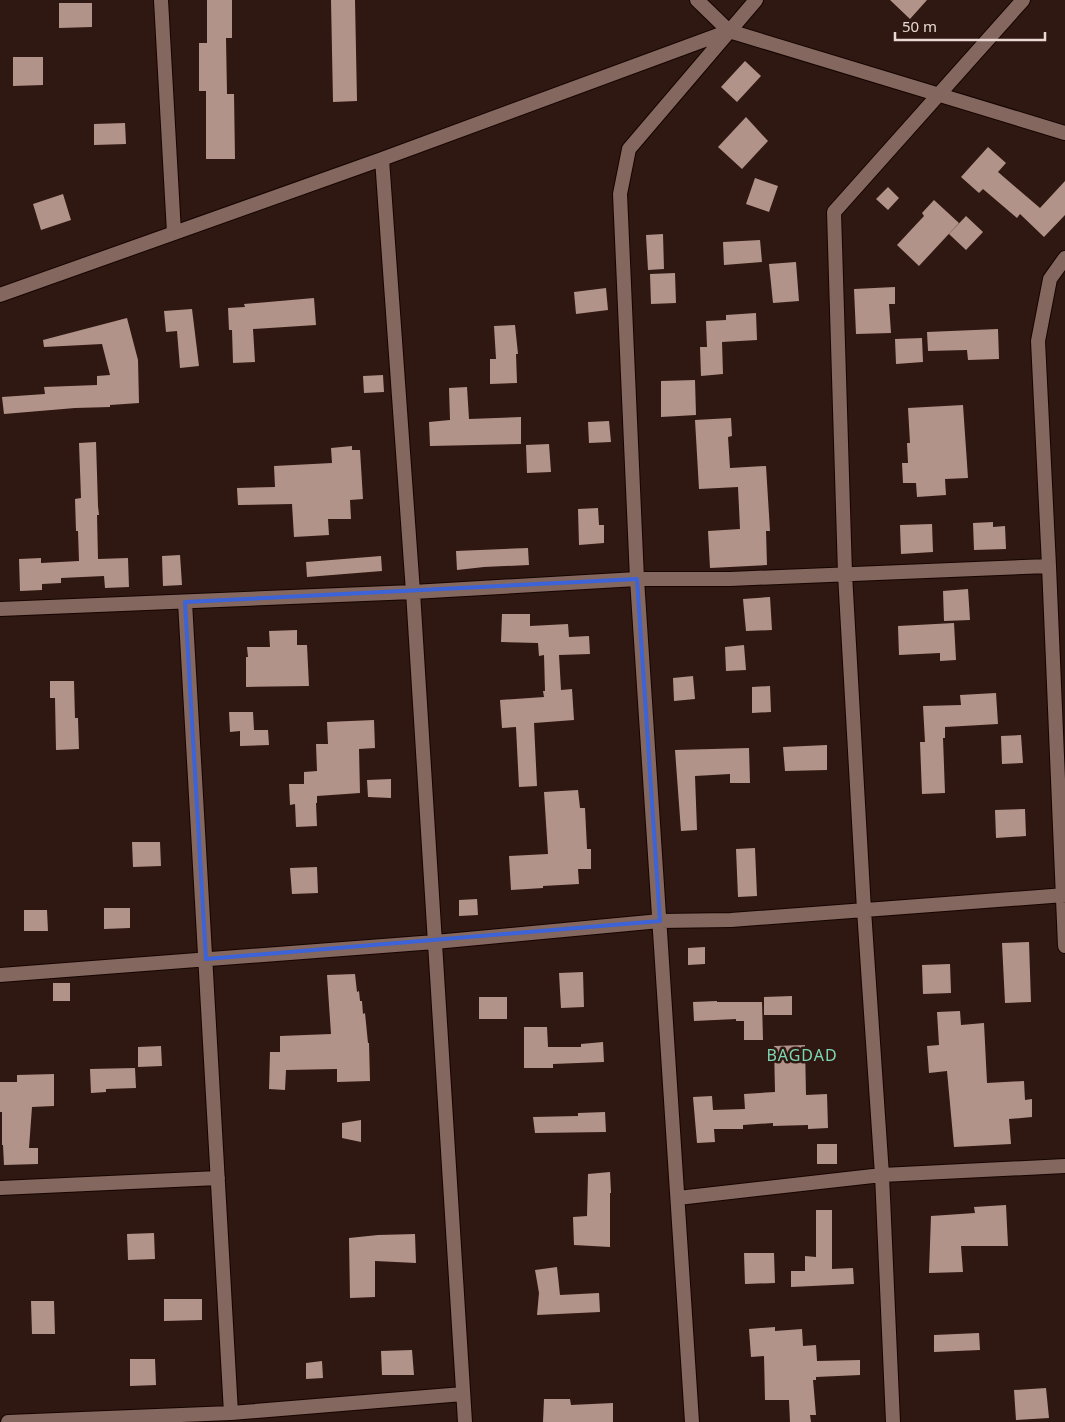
<svg xmlns="http://www.w3.org/2000/svg" width="1065" height="1422" viewBox="0 0 1065 1422" font-family="'Noto Sans',sans-serif">
  <rect width="100%" height="100%" fill="#2f1811"/>
  <path fill="#b29389" d="M 207,0 L 232,0 L 232,38 L 226,38 L 227,94 L 234,94 L 235,159 L 206,159 L 206,91 L 199,91 L 199,43 L 207,43 Z
    M 331,0 L 355,0 L 357,101 L 333,102 Z
    M 890,0 L 927,0 L 910,19 Z
    M 59,3 L 92,3 L 92,27 L 59,28 Z
    M 13,57 L 43,57 L 43,85 L 13,86 Z
    M 745,61 L 761,76 L 737,102 L 721,87 Z
    M 746,117 L 768,141 L 742,169 L 718,147 Z
    M 125,123 L 126,144 L 94,145 L 94,124 Z
    M 988,147 L 1006,163 L 998,172 L 1040,208 L 1065,181 L 1065,215 L 1044,237 L 1020,214 L 1017,218 L 983,189 L 979,193 L 961,177 Z
    M 755,178 L 778,186 L 769,212 L 746,204 Z
    M 888,187 L 899,198 L 888,210 L 876,199 Z
    M 63,194 L 71,220 L 41,230 L 33,204 Z
    M 934,200 L 959,223 L 919,266 L 897,245 L 924,216 L 922,213 Z
    M 966,216 L 983,232 L 966,250 L 949,234 Z
    M 663,234 L 664,269 L 648,270 L 646,235 Z
    M 760,240 L 762,262 L 724,265 L 723,242 Z
    M 796,262 L 799,301 L 773,303 L 769,264 Z
    M 675,273 L 676,303 L 651,304 L 650,274 Z
    M 895,287 L 895,304 L 889,304 L 891,333 L 856,334 L 854,289 Z
    M 606,288 L 608,310 L 576,314 L 574,292 Z
    M 314,298 L 316,325 L 253,329 L 255,362 L 233,363 L 232,330 L 229,330 L 228,308 L 245,307 L 244,304 Z
    M 192,309 L 199,366 L 180,368 L 177,331 L 166,332 L 164,311 Z
    M 756,313 L 757,340 L 722,342 L 723,374 L 701,376 L 700,347 L 707,347 L 706,321 L 726,320 L 726,315 Z
    M 127,318 L 138,360 L 139,403 L 110,405 L 110,407 L 75,408 L 4,414 L 2,397 L 45,394 L 44,387 L 97,385 L 97,376 L 110,375 L 102,344 L 44,347 L 43,340 Z
    M 515,325 L 518,354 L 516,354 L 517,383 L 490,384 L 490,359 L 496,359 L 494,326 Z
    M 998,329 L 999,359 L 968,360 L 967,350 L 928,351 L 927,332 Z
    M 922,338 L 923,362 L 896,364 L 895,339 Z
    M 383,375 L 384,392 L 364,393 L 363,376 Z
    M 695,380 L 696,415 L 661,417 L 661,381 Z
    M 467,387 L 469,419 L 521,417 L 521,444 L 430,446 L 429,422 L 450,420 L 449,388 Z
    M 963,405 L 968,478 L 945,479 L 946,495 L 917,497 L 916,483 L 903,483 L 902,463 L 908,463 L 907,443 L 910,443 L 908,408 Z
    M 731,418 L 732,436 L 728,437 L 730,468 L 766,466 L 770,531 L 766,531 L 767,565 L 710,568 L 708,531 L 740,529 L 738,487 L 699,489 L 695,420 Z
    M 609,421 L 611,442 L 589,443 L 588,422 Z
    M 96,442 L 98,506 L 99,515 L 97,515 L 98,559 L 128,558 L 129,587 L 105,588 L 104,576 L 61,578 L 61,583 L 42,584 L 42,590 L 20,591 L 19,559 L 41,558 L 41,563 L 79,561 L 78,531 L 76,531 L 75,499 L 81,498 L 79,443 Z
    M 549,444 L 551,472 L 527,473 L 526,445 Z
    M 352,446 L 352,450 L 360,450 L 363,499 L 350,500 L 351,519 L 328,519 L 329,535 L 294,537 L 292,504 L 238,505 L 237,488 L 275,487 L 274,466 L 332,463 L 331,448 Z
    M 598,508 L 599,525 L 604,525 L 604,543 L 579,545 L 578,509 Z
    M 993,522 L 993,527 L 1005,526 L 1006,549 L 974,550 L 973,523 Z
    M 932,524 L 933,552 L 901,554 L 900,525 Z
    M 528,548 L 529,565 L 484,567 L 457,570 L 456,551 Z
    M 180,555 L 182,585 L 163,586 L 162,556 Z
    M 381,556 L 382,571 L 307,577 L 306,562 Z
    M 968,589 L 970,620 L 944,621 L 943,591 Z
    M 770,597 L 772,630 L 746,631 L 743,599 Z
    M 502,614 L 530,614 L 530,626 L 568,624 L 569,637 L 589,636 L 590,654 L 559,655 L 561,690 L 572,689 L 574,720 L 534,723 L 537,786 L 519,787 L 516,727 L 502,728 L 500,700 L 544,697 L 543,691 L 545,691 L 544,655 L 539,656 L 538,643 L 501,642 Z
    M 954,623 L 956,660 L 940,661 L 940,653 L 899,655 L 898,626 Z
    M 297,630 L 297,645 L 307,645 L 309,686 L 246,687 L 246,657 L 248,657 L 247,647 L 270,647 L 269,631 Z
    M 744,645 L 746,670 L 726,671 L 725,647 Z
    M 693,676 L 695,699 L 674,701 L 673,678 Z
    M 50,681 L 74,681 L 75,718 L 78,718 L 79,749 L 56,750 L 55,698 L 50,698 Z
    M 770,686 L 771,712 L 752,713 L 752,687 Z
    M 996,693 L 998,724 L 945,727 L 945,738 L 943,738 L 945,793 L 922,794 L 920,742 L 925,742 L 923,706 L 961,705 L 960,695 Z
    M 229,712 L 253,712 L 254,730 L 268,730 L 269,745 L 240,746 L 240,731 L 230,732 Z
    M 374,720 L 375,748 L 359,749 L 360,793 L 317,796 L 317,803 L 316,803 L 317,826 L 296,827 L 295,804 L 290,805 L 289,784 L 304,784 L 304,772 L 317,771 L 316,744 L 328,744 L 327,722 Z
    M 1021,735 L 1023,763 L 1002,764 L 1001,736 Z
    M 827,745 L 827,770 L 785,771 L 783,747 Z
    M 749,748 L 750,783 L 730,783 L 730,774 L 695,776 L 697,830 L 681,831 L 675,750 Z
    M 391,779 L 391,798 L 368,797 L 367,780 Z
    M 578,790 L 580,808 L 585,808 L 587,849 L 591,849 L 591,869 L 578,869 L 579,884 L 543,886 L 543,888 L 511,890 L 509,856 L 548,854 L 544,792 Z
    M 1025,809 L 1026,836 L 996,838 L 995,810 Z
    M 132,842 L 160,842 L 161,866 L 133,867 Z
    M 755,848 L 757,896 L 738,897 L 736,849 Z
    M 317,867 L 318,893 L 292,894 L 290,868 Z
    M 477,899 L 478,915 L 459,916 L 459,900 Z
    M 104,908 L 130,908 L 130,928 L 104,929 Z
    M 24,910 L 47,910 L 48,931 L 24,931 Z
    M 1029,942 L 1031,1002 L 1005,1003 L 1002,943 Z
    M 705,947 L 705,964 L 688,965 L 688,948 Z
    M 950,964 L 951,993 L 923,994 L 922,965 Z
    M 583,972 L 584,1007 L 561,1008 L 559,973 Z
    M 355,974 L 357,992 L 359,991 L 360,1001 L 362,1001 L 363,1014 L 365,1013 L 368,1043 L 369,1043 L 370,1081 L 337,1082 L 337,1069 L 286,1070 L 285,1090 L 269,1089 L 270,1052 L 280,1052 L 280,1036 L 331,1034 L 327,975 Z
    M 53,983 L 70,983 L 70,1001 L 53,1001 Z
    M 792,996 L 792,1015 L 764,1015 L 764,997 Z
    M 479,997 L 507,997 L 507,1019 L 479,1019 Z
    M 717,1001 L 717,1002 L 762,1002 L 763,1040 L 744,1040 L 744,1021 L 736,1021 L 736,1019 L 694,1021 L 693,1002 Z
    M 960,1011 L 961,1025 L 984,1023 L 987,1083 L 1024,1081 L 1025,1100 L 1032,1099 L 1032,1117 L 1009,1119 L 1011,1144 L 954,1147 L 947,1071 L 929,1073 L 927,1046 L 939,1045 L 937,1012 Z
    M 524,1027 L 547,1027 L 548,1047 L 581,1047 L 581,1044 L 603,1042 L 604,1062 L 553,1064 L 553,1068 L 524,1068 Z
    M 805,1045 L 806,1095 L 827,1094 L 828,1128 L 808,1129 L 808,1125 L 773,1126 L 773,1123 L 743,1125 L 743,1129 L 714,1129 L 715,1142 L 697,1143 L 693,1097 L 712,1096 L 713,1110 L 745,1109 L 744,1094 L 775,1092 L 774,1046 Z
    M 161,1046 L 162,1066 L 138,1067 L 138,1047 Z
    M 135,1068 L 136,1088 L 106,1089 L 106,1092 L 91,1093 L 90,1069 Z
    M 54,1074 L 54,1106 L 32,1107 L 29,1148 L 38,1148 L 38,1164 L 4,1165 L 3,1145 L 2,1145 L 2,1112 L 0,1112 L 0,1082 L 17,1082 L 17,1075 Z
    M 605,1112 L 606,1132 L 535,1133 L 533,1117 L 578,1116 L 578,1113 Z
    M 361,1120 L 361,1142 L 342,1138 L 342,1123 Z
    M 817,1144 L 837,1144 L 837,1164 L 817,1164 Z
    M 610,1172 L 611,1193 L 610,1193 L 610,1247 L 574,1245 L 573,1217 L 587,1216 L 588,1174 Z
    M 1006,1205 L 1008,1246 L 961,1246 L 963,1272 L 929,1273 L 931,1216 L 975,1213 L 974,1207 Z
    M 816,1210 L 832,1210 L 832,1269 L 853,1268 L 854,1284 L 791,1287 L 791,1271 L 805,1271 L 805,1256 L 816,1257 Z
    M 154,1233 L 155,1259 L 128,1260 L 127,1234 Z
    M 415,1234 L 416,1263 L 375,1261 L 375,1297 L 350,1298 L 349,1238 L 378,1235 Z
    M 744,1253 L 774,1253 L 775,1283 L 745,1284 Z
    M 557,1267 L 560,1295 L 599,1293 L 600,1312 L 537,1315 L 539,1293 L 535,1270 Z
    M 164,1299 L 202,1299 L 202,1320 L 164,1321 Z
    M 31,1301 L 54,1301 L 55,1334 L 32,1334 Z
    M 775,1327 L 775,1331 L 802,1329 L 803,1346 L 816,1345 L 817,1361 L 860,1360 L 860,1375 L 816,1377 L 816,1380 L 813,1380 L 816,1415 L 810,1415 L 811,1422 L 790,1422 L 789,1400 L 765,1400 L 764,1356 L 751,1357 L 749,1329 Z
    M 979,1333 L 980,1350 L 934,1352 L 934,1335 Z
    M 412,1350 L 414,1375 L 382,1375 L 381,1351 Z
    M 130,1359 L 155,1359 L 156,1385 L 130,1386 Z
    M 322,1361 L 323,1378 L 306,1379 L 306,1363 Z
    M 1046,1388 L 1049,1418 L 1016,1420 L 1014,1390 Z
    M 544,1399 L 570,1399 L 571,1405 L 613,1403 L 613,1422 L 543,1422 Z"/>
  <g fill="none" stroke-linecap="round" stroke-linejoin="round">
    <defs>
      <path id="minor" d="M 161,0 L 174,233
        M 697,0 L 729,31 L 1065,133
        M 382,159 L 413,592 L 465,1422
        M 1065,258 L 1050,279 L 1038,341 L 1049,566 L 1065,946
        M 0,295 L 382,159 L 729,31
        M 185,602 L 231,1413
        M 0,609 L 413,592 L 637,579 L 730,579 L 1049,566
        M 0,975 L 435,942 L 660,921 L 731,920 L 1065,895
        M 0,1188 L 218,1178
        M 678,1198 L 882,1175 L 1065,1166
        M 8,1422 L 231,1413 L 463,1394
        M 692,1422 L 637,579 L 620,194 L 629,149 L 756,0
        M 893,1422 L 882,1175 L 864,910 L 845,574 L 834,212 L 1023,0"/>
    </defs>
    <use href="#minor" stroke="#160401" stroke-width="16"/>
    <use href="#minor" stroke="#84675e" stroke-width="14"/>
  </g>
  <path fill="none" stroke="#3c63d7" stroke-width="4" stroke-linejoin="round" d="M 637,579 L 660,921 L 206,959 L 185,602 Z"/>
  <g text-anchor="middle" dominant-baseline="central" stroke-width="5" stroke-linejoin="round" paint-order="stroke">
    <g font-size="16" letter-spacing="1" fill="#7dd7b5" stroke="#2f1811">
      <text x="802" y="1055">BAGDAD</text>
    </g>
  </g>
  <path d="M895 32v8h150v-8" fill="none" stroke="#e9d8d3" stroke-width="2.5"/>
  <text x="902" y="32" font-size="15" fill="#e9d8d3" stroke="#2f1811" stroke-width="4" paint-order="stroke">50 m</text>
</svg>
